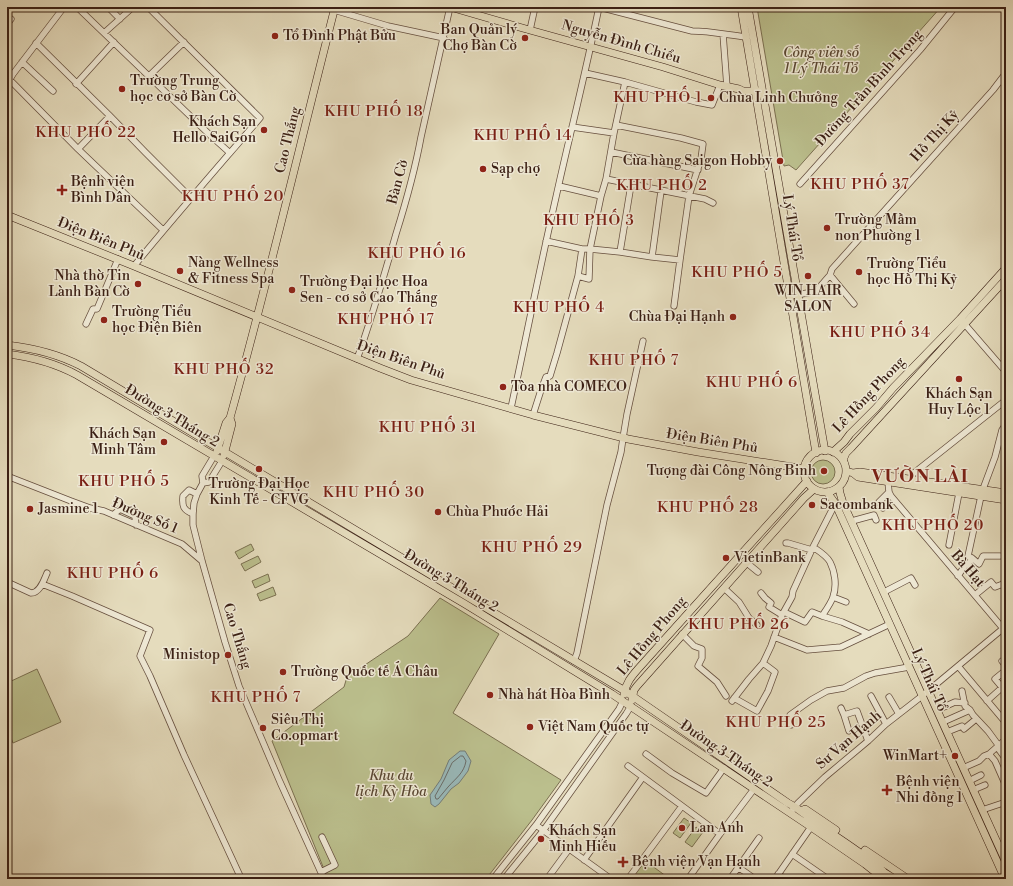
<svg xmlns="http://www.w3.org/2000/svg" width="1013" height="886" viewBox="0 0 1013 886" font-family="'Libre Bodoni',serif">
  <rect width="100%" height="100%" fill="#e5dcbd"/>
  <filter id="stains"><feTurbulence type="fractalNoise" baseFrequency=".005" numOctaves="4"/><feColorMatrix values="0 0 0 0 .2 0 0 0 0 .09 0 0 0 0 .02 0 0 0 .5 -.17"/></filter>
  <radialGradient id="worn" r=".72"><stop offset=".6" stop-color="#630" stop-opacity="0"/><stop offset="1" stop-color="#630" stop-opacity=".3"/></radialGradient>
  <path fill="#bbbf8d" stroke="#7b7051" d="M 757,7 L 941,7 L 796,170 L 789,165 L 784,166 Z
    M811 472a12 12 0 1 1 24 0a12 12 0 1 1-24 0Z
    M 251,544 L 254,550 L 239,559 L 235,552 Z
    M 258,556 L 261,562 L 245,571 L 241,564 Z
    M 268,574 L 270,581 L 255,588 L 252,581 Z
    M 273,587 L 276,595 L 260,601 L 257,594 Z
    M 440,598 L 499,634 L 453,713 L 561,780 L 532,820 L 486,879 L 328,879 L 272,741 L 344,687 L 347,677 L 408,636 Z
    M 37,669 L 61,722 L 13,743 L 7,728 L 7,683 Z
    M 684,818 L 691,823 L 680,838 L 673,833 Z
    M 696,827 L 703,832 L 692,847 L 685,842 Z
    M 644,860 L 670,879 L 631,879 Z"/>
  <path fill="#99b9ba" stroke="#737c78" d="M 460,751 L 465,751 L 471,761 L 468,771 L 459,783 L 451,789 L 439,804 L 435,807 L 431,804 L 430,795 L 441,779 L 449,760 Z"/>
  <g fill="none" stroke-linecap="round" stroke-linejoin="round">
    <path stroke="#6a6c68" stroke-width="1" d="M 461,756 L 463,756 L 466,761 C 464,773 456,778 448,787 C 445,791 441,795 438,799 L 436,799 L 435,796 L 444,780 L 452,763 Z"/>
    <defs>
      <path id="minor" d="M 77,7 L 211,136 L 230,153
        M 108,7 L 120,19
        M 599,7 L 692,31 C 710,31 728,35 747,37
        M 334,10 L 388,26 L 444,38
        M 7,24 L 11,19
        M 530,30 L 535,7
        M 104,33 L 133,7
        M 723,34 L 727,87
        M 36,43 L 110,116 L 145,152 L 191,198
        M 22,62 L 53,91
        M 585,73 L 625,82 L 696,102 L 712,105 L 720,85
        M 149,76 L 184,42
        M 7,77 L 78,149 L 163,230
        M 7,84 L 13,74 L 64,7
        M 76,84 L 114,42
        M 616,125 L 681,138 L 703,144 L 701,159 L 689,196 L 680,260 L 674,306
        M 572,127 L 614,133
        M 78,149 L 110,116
        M 611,152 L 698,170
        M 606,179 L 705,199 L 713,203
        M 800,184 L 920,50 L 955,7
        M 559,186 L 601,196
        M 546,241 L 582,249 L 590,249 L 620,252 L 652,257 L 680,260
        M 620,252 L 631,185
        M 652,257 L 661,191
        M 134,266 C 175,216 218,167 260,118 L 148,7
        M 830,275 L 854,304
        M 578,276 L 589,279 L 590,249 L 601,196 L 606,179 L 614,133 L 625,82
        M 790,296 L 813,292 L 817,290 L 830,275 L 832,269 L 993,90 L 1006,73
        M 962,321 L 1006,372
        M 86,324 L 93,309 L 97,309 L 118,259
        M 357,359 C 372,318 384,276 396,234 C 406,202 415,170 421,137 L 450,7
        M 511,408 C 526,338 540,267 556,197 C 570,134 586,71 599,7
        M 533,415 L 541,390 L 546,377 L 550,376 L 557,353 L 578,276 L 582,249
        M 214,456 L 202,476 L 203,483 L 197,494 L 194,503 L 193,514 L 193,525 L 202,561 L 225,642 L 239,686 L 280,782 L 324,879
        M 7,476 L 71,501 L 90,508 L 104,511 L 182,544 L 202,561
        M 910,479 L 914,473 L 1006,400
        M 888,482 L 889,492 L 891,496 L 1006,632
        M 203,483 L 209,482 L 222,461
        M 983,489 L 995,457 L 1002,430 L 1006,424
        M 883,508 L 879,502 L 889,492
        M 193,514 C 183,510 182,506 183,496 L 189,490 L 197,494
        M 113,515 L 120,509 L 135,516 L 136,525
        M 852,521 L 874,515 L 876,520
        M 786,543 L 788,543 L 812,550
        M 949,545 L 959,493
        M 813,547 C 819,551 827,556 830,562 C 835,572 837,586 833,597 C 831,603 826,610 822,616
        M 972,558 L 968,556 L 981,496
        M 747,563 L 758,572
        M 958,576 L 966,564 L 968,565 L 972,558 L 979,564 L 983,556 L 1000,556
        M 1006,578 L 1003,584 L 1006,587
        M 7,582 L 31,593 C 40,593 44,580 47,573
        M 42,584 L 72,596 L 150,630 L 140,656 L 150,676 L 184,755 L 240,876 L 243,879
        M 724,588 L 739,602 L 749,618 L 757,625
        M 884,592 L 911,578 L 915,585
        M 761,593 L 765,598 L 771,603 L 769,607 L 782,615
        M 975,595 L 991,582 L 995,587 L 1003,584
        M 833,597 L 846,602
        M 784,612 L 805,622 L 812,612 L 822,616 L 842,622 L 869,634
        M 682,634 L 694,646 L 702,649 L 702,658 L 698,666 L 717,682 L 726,696
        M 774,637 L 807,650 L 841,647 L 890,624
        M 574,661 L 577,653 L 607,505 L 621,452 L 623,438 L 627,414 L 643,341
        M 1002,661 L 1006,666
        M 958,666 L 1006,723
        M 1006,670 L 995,679 L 1006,692
        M 962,691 L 965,706 L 970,710 L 973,715 L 988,731 L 999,746
        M 871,696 L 886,724
        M 889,697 L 899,714
        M 734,698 L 757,711 L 768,691 L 775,672 L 763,663
        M 732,701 L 749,679 L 763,663 L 771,646 L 782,615 L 792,597 L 793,591 L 813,547 L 833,508 L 837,506
        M 987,701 L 1006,684
        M 841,708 L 844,715 L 857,711 L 868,741
        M 937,710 L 955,702 L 965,703
        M 844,715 L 849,731
        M 943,722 L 970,710
        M 791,725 L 790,715 L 811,700 L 827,691 L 844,688 L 866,676 L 875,673 L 909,667
        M 947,732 L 962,726 L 964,729 L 976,719
        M 997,747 L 1005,758 L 1006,757
        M 646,754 L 672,773 L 706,793 L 724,768
        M 989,754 L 995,761 L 1006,786
        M 628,766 L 720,834
        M 963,768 L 979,761 L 984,756 L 989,754 L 1006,739
        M 969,781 L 981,775
        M 973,790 L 985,785
        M 982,810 L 1006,802
        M 790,813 L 798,803 L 825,777 L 868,741 L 886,724 L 922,696 L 1006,626
        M 536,825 L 611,879
        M 1000,848 L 1006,846
        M 792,854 L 828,879
        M 584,860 L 643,777
        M 738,867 L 755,879
        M 321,872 L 335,865 L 322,837
        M 778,874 L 785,879
        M 493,879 L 536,825 L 619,709 L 623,701
        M 504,879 L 543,831 L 626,714 L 631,706
        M 547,879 L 569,849
        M 628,879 L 682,806
        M 688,879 L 720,834 L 754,789
        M 730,879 L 759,838
        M 775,879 L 813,824"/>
      <path id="major" d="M 450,7 L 526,29 L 663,67 L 720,85 L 739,89 L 743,91 L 760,91
        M 741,7 L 816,453
        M 748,7 L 825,451
        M 1002,7 L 1006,9
        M 7,215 L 134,266 L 380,368 L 411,380 L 533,415 L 628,439 L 698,452 L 805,469
        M 7,345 C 33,348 58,354 81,366 L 625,691 L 788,803 C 798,808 805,815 814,821 C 837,838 862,852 883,871
        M 7,354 C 32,357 55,363 77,375 L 465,604 L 612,694 L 811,827 L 865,864 L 884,879
        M804 471a21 21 0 1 1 42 0a21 21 0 1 1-42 0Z
        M 217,451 L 226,423 L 230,418 C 268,282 300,144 335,7
        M 833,452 L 844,442 L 850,434 L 876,408 L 893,388 L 960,319 L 1006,268
        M 224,455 L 232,424 L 230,418
        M 843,460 L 846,453 L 851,448 L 1006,279
        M 846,471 L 853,473 L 858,477 L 1006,500
        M 853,473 L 860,472 L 1006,493
        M 839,487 L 840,493 L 843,503 L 1006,862
        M 827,492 L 835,503 L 1005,879
        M 624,694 C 626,683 631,677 638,669 L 807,481
        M 632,700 L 634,690 L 637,686 L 804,498 L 814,489
        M 802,811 L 805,809 L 836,830
        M 865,850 L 908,879
        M 880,870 L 895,879"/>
    </defs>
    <use href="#minor" stroke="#664f3f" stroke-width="7"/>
    <use href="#major" stroke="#3b2015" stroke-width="8"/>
    <use href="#minor" stroke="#eee8d4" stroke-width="5.5"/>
    <use href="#major" stroke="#e5dcbd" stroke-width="7"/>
  </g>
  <g fill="#8f2418" stroke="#eee8d4" stroke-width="1.5">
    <circle cx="275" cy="36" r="4"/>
    <circle cx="525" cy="38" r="4"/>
    <circle cx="122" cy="89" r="4"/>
    <circle cx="711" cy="98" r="4"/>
    <circle cx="264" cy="130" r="4"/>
    <circle cx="780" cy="161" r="4"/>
    <circle cx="483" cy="169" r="4"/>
    <path d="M60 184h4v4h4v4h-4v4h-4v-4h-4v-4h4z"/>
    <circle cx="827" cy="228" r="4"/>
    <circle cx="180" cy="271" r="4"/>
    <circle cx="859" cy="272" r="4"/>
    <circle cx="808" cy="276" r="4"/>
    <circle cx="138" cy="284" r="4"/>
    <circle cx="292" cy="290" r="4"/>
    <circle cx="733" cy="317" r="4"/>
    <circle cx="104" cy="320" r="4"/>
    <circle cx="959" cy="379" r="4"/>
    <circle cx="503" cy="387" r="4"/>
    <circle cx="164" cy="442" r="4"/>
    <circle cx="259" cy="469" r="4"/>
    <circle cx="824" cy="471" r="4"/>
    <circle cx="812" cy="505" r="4"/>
    <circle cx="30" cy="509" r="4"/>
    <circle cx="438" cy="512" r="4"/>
    <circle cx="726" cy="558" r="4"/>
    <circle cx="228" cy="655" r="4"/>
    <circle cx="283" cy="672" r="4"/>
    <circle cx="490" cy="695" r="4"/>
    <circle cx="530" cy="727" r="4"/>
    <circle cx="263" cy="728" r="4"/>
    <circle cx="955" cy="756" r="4"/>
    <path d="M885 784h4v4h4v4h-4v4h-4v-4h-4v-4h4z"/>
    <circle cx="682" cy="828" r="4"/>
    <circle cx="541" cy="839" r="4"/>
    <path d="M621 856h4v4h4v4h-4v4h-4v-4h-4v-4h4z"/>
  </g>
  <g text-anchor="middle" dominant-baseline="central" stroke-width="3" stroke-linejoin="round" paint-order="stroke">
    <g font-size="14" fill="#3b2015" stroke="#eee8d4" text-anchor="start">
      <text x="517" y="30" text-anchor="end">Ban Quản lý<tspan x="517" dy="16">Chợ Bàn Cờ</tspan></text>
      <text x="283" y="36">Tổ Đình Phật Bửu</text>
      <text x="130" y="81">Trường Trung<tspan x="130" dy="16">học cơ sở Bàn Cờ</tspan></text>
      <text x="719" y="98">Chùa Linh Chưởng</text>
      <text x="256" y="122" text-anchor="end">Khách Sạn<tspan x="256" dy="16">Hello SaiGon</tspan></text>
      <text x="772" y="161" text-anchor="end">Cừa hàng Saigon Hobby</text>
      <text x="491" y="169">Sạp chợ</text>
      <text x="71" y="182">Bệnh viện<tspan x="71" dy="16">Bình Dân</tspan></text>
      <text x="835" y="220">Trường Mầm<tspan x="835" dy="16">non Phường 1</tspan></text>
      <text x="188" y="263">Nàng Wellness<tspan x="188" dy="16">&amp; Fitness Spa</tspan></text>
      <text x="867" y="264">Trường Tiểu<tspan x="867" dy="16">học Hồ Thị Kỷ</tspan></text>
      <text x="130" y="276" text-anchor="end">Nhà thờ Tin<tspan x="130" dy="16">Lành Bàn Cờ</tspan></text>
      <text x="300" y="282">Trường Đại học Hoa<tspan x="300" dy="16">Sen - cơ sở Cao Thắng</tspan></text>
      <text x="808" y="291" text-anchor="middle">WIN HAIR<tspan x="808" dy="16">SALON</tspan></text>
      <text x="112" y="312">Trường Tiểu<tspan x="112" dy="16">học Điện Biên</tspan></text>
      <text x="725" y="317" text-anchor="end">Chùa Đại Hạnh</text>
      <text x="511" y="387">Tòa nhà COMECO</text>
      <text x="959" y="394" text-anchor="middle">Khách Sạn<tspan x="959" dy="16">Huy Lộc 1</tspan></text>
      <text x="156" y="434" text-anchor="end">Khách Sạn<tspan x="156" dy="16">Minh Tâm</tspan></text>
      <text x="816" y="471" text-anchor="end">Tượng đài Công Nông Binh</text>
      <text x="259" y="484" text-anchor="middle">Trường Đại Học<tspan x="259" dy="16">Kinh Tế - CFVG</tspan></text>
      <text x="820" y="505">Sacombank</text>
      <text x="38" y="509">Jasmine 1</text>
      <text x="446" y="512">Chùa Phước Hải</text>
      <text x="734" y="558">VietinBank</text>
      <text x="220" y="655" text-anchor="end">Ministop</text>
      <text x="291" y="672">Trường Quốc tế Á Châu</text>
      <text x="498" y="695">Nhà hát Hòa Bình</text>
      <text x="271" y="720">Siêu Thị<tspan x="271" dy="16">Co.opmart</tspan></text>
      <text x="538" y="727">Việt Nam Quốc tự</text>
      <text x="947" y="756" text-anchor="end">WinMart+</text>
      <text x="896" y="782">Bệnh viện<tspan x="896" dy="16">Nhi đồng 1</tspan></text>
      <text x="690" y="828">Lan Anh</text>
      <text x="549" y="831">Khách Sạn<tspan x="549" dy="16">Minh Hiếu</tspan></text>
      <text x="632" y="862">Bệnh viện Vạn Hạnh</text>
    </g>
    <g font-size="14" fill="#3b2015" stroke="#eee8d4">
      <text transform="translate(621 42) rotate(16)">Nguyễn Đình Chiểu</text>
      <text transform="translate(869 88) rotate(-48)">Đường Trần Bình Trọng</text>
      <text transform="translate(935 136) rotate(-48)">Hồ Thị Kỷ</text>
      <text transform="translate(288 140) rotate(-76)">Cao Thắng</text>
      <text transform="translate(398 182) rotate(-75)">Bàn Cờ</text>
      <text transform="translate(792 228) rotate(81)">Lý Thái Tổ</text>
      <text transform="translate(101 239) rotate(22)">Điện Biên Phủ</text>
      <text transform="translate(401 360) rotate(19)">Điện Biên Phủ</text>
      <text transform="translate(869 395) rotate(-47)">Lê Hồng Phong</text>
      <text transform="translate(172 416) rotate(31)">Đường 3 Tháng 2</text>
      <text transform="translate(712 441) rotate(9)">Điện Biên Phủ</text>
      <text transform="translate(145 516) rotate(23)">Đường Số 1</text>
      <text transform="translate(968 569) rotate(49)">Bà Hạt</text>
      <text transform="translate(451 581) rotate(31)">Đường 3 Tháng 2</text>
      <text transform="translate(237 636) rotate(73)">Cao Thắng</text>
      <text transform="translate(652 636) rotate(-50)">Lê Hồng Phong</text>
      <text transform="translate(929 680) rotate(66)">Lý Thái Tổ</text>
      <text transform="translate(849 740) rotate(-41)">Sư Vạn Hạnh</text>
      <text transform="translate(726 754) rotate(34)">Đường 3 Tháng 2</text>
    </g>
    <g font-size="14" font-style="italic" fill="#5b4833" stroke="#eee8d4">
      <text x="821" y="53">Công viên số<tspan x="821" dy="16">1 Lý Thái Tổ</tspan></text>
      <text x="391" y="776">Khu du<tspan x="391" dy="16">lịch Kỳ Hòa</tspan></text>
    </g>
    <g font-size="15" letter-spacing="1" fill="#7a1f14" stroke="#eee8d4">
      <text x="658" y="97">KHU PHỐ 1</text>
      <text x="374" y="111">KHU PHỐ 18</text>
      <text x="86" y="132">KHU PHỐ 22</text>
      <text x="523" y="135">KHU PHỐ 14</text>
      <text x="860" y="184">KHU PHỐ 37</text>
      <text x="662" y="185">KHU PHỐ 2</text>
      <text x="233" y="196">KHU PHỐ 20</text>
      <text x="589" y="220">KHU PHỐ 3</text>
      <text x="417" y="253">KHU PHỐ 16</text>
      <text x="737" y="272">KHU PHỐ 5</text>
      <text x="559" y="307">KHU PHỐ 4</text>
      <text x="386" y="319">KHU PHỐ 17</text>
      <text x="880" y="332">KHU PHỐ 34</text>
      <text x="634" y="360">KHU PHỐ 7</text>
      <text x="224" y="369">KHU PHỐ 32</text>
      <text x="752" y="382">KHU PHỐ 6</text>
      <text x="428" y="427">KHU PHỐ 31</text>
      <text x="124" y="481">KHU PHỐ 5</text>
      <text x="374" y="492">KHU PHỐ 30</text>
      <text x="708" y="507">KHU PHỐ 28</text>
      <text x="933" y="525">KHU PHỐ 20</text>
      <text x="532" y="547">KHU PHỐ 29</text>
      <text x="113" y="573">KHU PHỐ 6</text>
      <text x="739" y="624">KHU PHỐ 26</text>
      <text x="256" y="697">KHU PHỐ 7</text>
      <text x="776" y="722">KHU PHỐ 25</text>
    </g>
    <g font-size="18" font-weight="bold" letter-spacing="1" fill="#7a1f14" stroke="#eee8d4">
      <text x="920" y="476">VƯỜN LÀI</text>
    </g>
  </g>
  <rect width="1013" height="886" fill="none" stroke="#e5dcbd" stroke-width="24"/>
  <rect x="8" y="8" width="997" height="870" fill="none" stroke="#3b2015" stroke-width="2"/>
  <rect x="12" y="12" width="989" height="862" fill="none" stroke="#3b2015"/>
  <rect width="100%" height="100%" filter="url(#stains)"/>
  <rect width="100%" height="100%" fill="url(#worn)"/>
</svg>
